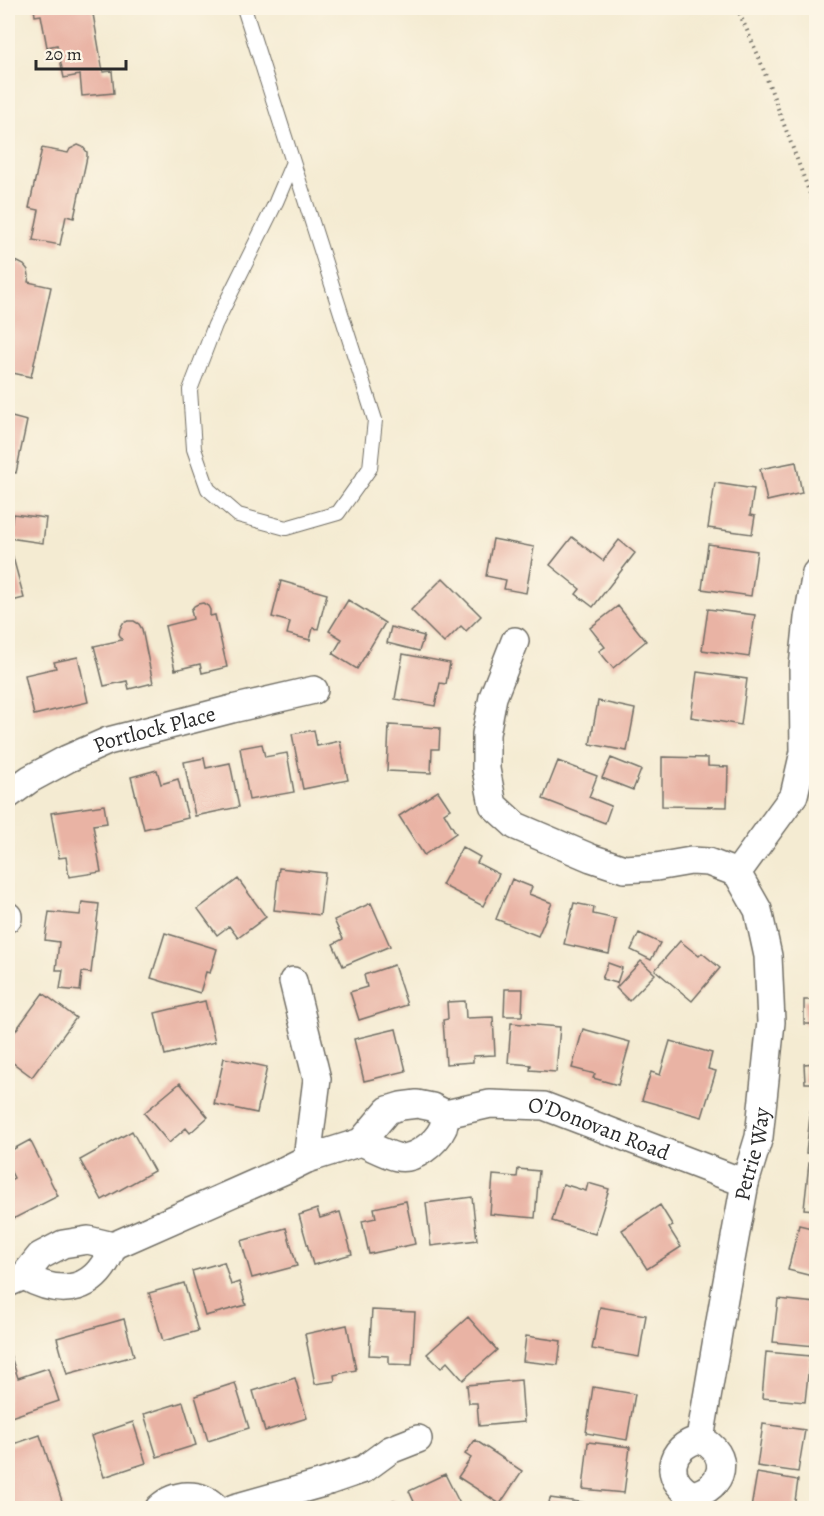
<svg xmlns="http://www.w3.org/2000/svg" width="824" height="1516" viewBox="0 0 824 1516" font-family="Alegreya,serif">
  <rect width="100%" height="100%" fill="#fcf5e5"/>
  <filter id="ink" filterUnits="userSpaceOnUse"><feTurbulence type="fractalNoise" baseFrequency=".0167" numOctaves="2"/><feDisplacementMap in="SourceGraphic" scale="12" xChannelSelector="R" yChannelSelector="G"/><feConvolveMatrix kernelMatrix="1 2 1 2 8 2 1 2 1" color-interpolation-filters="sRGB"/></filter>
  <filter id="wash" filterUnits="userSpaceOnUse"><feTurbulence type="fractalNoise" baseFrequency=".008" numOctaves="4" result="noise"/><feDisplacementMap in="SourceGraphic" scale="24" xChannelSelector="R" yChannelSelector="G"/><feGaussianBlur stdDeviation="1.35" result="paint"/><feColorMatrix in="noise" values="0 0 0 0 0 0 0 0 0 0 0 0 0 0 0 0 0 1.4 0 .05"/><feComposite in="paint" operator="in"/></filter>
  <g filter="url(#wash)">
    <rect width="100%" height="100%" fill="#f4ebd2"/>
    <g id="blocks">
      <path fill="#e9b3a4" d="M 34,8 L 92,8 L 103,72 L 112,71 L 114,93 L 82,96 L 80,75 L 64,78 L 57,45 L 47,47 L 41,15 L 35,16 Z
        M 78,145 L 83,147 L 87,152 L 87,157 L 74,218 L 66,216 L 60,245 L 33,240 L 39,210 L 29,208 L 42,148 L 68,153 L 70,149 Z
        M 11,261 L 18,262 L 24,265 L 28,270 L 29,276 L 28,282 L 51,287 L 31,377 L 8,372 L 8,263 Z
        M 8,416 L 27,421 L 16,473 L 8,472 Z
        M 796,462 L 802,493 L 767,501 L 760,469 Z
        M 715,483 L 754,489 L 750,515 L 755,516 L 752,534 L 708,528 Z
        M 13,514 L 46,518 L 43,543 L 9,538 Z
        M 572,537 L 603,561 L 619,540 L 635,553 L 593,607 L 576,594 L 580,589 L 550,565 Z
        M 493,539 L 534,547 L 526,593 L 504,589 L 506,580 L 486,576 Z
        M 708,544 L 757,551 L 751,596 L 702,589 Z
        M 11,550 L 24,598 L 8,602 L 8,551 Z
        M 443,578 L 481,616 L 466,631 L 461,626 L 444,643 L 411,610 Z
        M 281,581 L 327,594 L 318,629 L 313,628 L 310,640 L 287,634 L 290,622 L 272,617 Z
        M 348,600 L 385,623 L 357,669 L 333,654 L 342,639 L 329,631 Z
        M 203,603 L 208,606 L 210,610 L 210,616 L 215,615 L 227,667 L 202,673 L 200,664 L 175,670 L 165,626 L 193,619 L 191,610 L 194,606 L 198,604 Z
        M 618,606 L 646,641 L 613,668 L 599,651 L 605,647 L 590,628 Z
        M 708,609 L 755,615 L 749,657 L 702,650 Z
        M 128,621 L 134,621 L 139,624 L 142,629 L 153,683 L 129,689 L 127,681 L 104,686 L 94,646 L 122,640 L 119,634 L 120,629 L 123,623 Z
        M 391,627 L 424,636 L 419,651 L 387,643 Z
        M 403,654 L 450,663 L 446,684 L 440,683 L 435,706 L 395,699 Z
        M 78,657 L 88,702 L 34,715 L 25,675 L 56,668 L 54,662 Z
        M 697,672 L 747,679 L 741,725 L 691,717 Z
        M 598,701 L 635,709 L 627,751 L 590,744 Z
        M 389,725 L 440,728 L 439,749 L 432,749 L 431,773 L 387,771 Z
        M 314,730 L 317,746 L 340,741 L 348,780 L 303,789 L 292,734 Z
        M 262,744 L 265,757 L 287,753 L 294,792 L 249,800 L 240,748 Z
        M 662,757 L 708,758 L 708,766 L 728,767 L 727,807 L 662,806 Z
        M 204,758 L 206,768 L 230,763 L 239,807 L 195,816 L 184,762 Z
        M 611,758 L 641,770 L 633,790 L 602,778 Z
        M 558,761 L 597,776 L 589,797 L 611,806 L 605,823 L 543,799 Z
        M 157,770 L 161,784 L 178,779 L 188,818 L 144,829 L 131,777 Z
        M 438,791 L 450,809 L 444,813 L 456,833 L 424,855 L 399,816 Z
        M 104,805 L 107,823 L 93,825 L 101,872 L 69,877 L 66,857 L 59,858 L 51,813 Z
        M 462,847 L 480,857 L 477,863 L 499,874 L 483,906 L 442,885 Z
        M 279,868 L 325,873 L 320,915 L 274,910 Z
        M 238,879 L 266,917 L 238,938 L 229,926 L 217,935 L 198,909 Z
        M 512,879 L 532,887 L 529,894 L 552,903 L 538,936 L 496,919 Z
        M 82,902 L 99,904 L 91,973 L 82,972 L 80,991 L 60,989 L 63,970 L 56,970 L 59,942 L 45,940 L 49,912 L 80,915 Z
        M 371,903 L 390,946 L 343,966 L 333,944 L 343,939 L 334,920 Z
        M 574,903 L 594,907 L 593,914 L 616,919 L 609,954 L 564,944 Z
        M 165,933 L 217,949 L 210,973 L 206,972 L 200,993 L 151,978 Z
        M 639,933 L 660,943 L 651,960 L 631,950 Z
        M 680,941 L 699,956 L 702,953 L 720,968 L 692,1001 L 655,970 Z
        M 641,961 L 655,974 L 629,1001 L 616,988 Z
        M 608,963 L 622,968 L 617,983 L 602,979 Z
        M 394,965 L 407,1005 L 359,1020 L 350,992 L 367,987 L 364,975 Z
        M 816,977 L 816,1024 L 804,1024 L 804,1000 L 813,1000 L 812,978 Z
        M 505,989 L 523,989 L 522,1016 L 504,1016 Z
        M 43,993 L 76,1018 L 32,1077 L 8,1059 L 8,1041 Z
        M 205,1001 L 215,1042 L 165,1055 L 155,1013 Z
        M 465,1001 L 466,1018 L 493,1017 L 495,1055 L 473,1056 L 473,1062 L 446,1064 L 443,1020 L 448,1019 L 447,1002 Z
        M 511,1023 L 560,1027 L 556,1072 L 530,1070 L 531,1065 L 508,1063 Z
        M 396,1029 L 406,1071 L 364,1081 L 354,1039 Z
        M 583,1029 L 630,1042 L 618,1085 L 593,1078 L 595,1074 L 572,1068 Z
        M 670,1041 L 712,1053 L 708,1069 L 716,1071 L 702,1117 L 642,1100 L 651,1072 L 660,1075 Z
        M 224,1058 L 267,1067 L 257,1113 L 214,1104 Z
        M 816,1063 L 816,1083 L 805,1083 L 804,1064 Z
        M 180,1083 L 208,1117 L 190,1133 L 186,1128 L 169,1143 L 144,1113 Z
        M 811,1107 L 816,1108 L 816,1154 L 806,1153 Z
        M 132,1131 L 154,1171 L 102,1200 L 80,1160 Z
        M 30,1140 L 58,1196 L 11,1220 L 8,1212 L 8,1181 L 14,1178 L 8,1166 L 8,1152 Z
        M 809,1163 L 816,1164 L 816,1210 L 804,1209 Z
        M 518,1169 L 539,1171 L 535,1218 L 490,1214 L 493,1175 L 517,1177 Z
        M 588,1183 L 609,1189 L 595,1234 L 552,1221 L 563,1184 L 586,1191 Z
        M 472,1197 L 477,1240 L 431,1246 L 426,1203 Z
        M 406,1201 L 415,1244 L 369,1254 L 362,1221 L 376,1218 L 374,1208 Z
        M 660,1205 L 673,1226 L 669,1228 L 681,1247 L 647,1269 L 622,1230 Z
        M 317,1209 L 320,1218 L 340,1212 L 352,1254 L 313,1265 L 299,1215 Z
        M 799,1225 L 816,1229 L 816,1277 L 788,1270 Z
        M 286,1228 L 297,1266 L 252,1278 L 241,1241 Z
        M 224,1262 L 231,1285 L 239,1282 L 246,1305 L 205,1316 L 192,1271 Z
        M 184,1283 L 198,1331 L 163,1341 L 149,1293 Z
        M 778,1299 L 816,1303 L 815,1346 L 773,1342 Z
        M 600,1307 L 646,1315 L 639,1357 L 592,1349 Z
        M 372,1310 L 415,1312 L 412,1365 L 389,1364 L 389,1356 L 369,1355 Z
        M 468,1317 L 497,1350 L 463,1380 L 447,1362 L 441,1368 L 427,1354 Z
        M 124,1319 L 134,1356 L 67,1374 L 57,1338 Z
        M 347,1325 L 356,1370 L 334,1375 L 335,1381 L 315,1384 L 305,1334 Z
        M 526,1336 L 561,1341 L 558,1365 L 523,1361 Z
        M 8,1348 L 18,1378 L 48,1368 L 59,1401 L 8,1418 Z
        M 766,1352 L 810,1356 L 805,1402 L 762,1398 Z
        M 295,1378 L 307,1418 L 265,1431 L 253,1391 Z
        M 521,1380 L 524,1422 L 479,1426 L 477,1403 L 469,1403 L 467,1385 Z
        M 235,1383 L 249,1428 L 208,1441 L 195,1396 Z
        M 593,1387 L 635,1394 L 627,1440 L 586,1433 Z
        M 183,1402 L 196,1445 L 157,1457 L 144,1414 Z
        M 133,1422 L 146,1463 L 104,1477 L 91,1436 Z
        M 763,1424 L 805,1430 L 798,1472 L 757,1466 Z
        M 40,1435 L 64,1507 L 59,1508 L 13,1508 L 8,1493 L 8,1446 Z
        M 475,1440 L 522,1471 L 500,1504 L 458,1477 L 471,1458 L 465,1454 Z
        M 588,1442 L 630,1447 L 624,1493 L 583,1489 Z
        M 757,1473 L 798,1480 L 794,1508 L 751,1508 Z
        M 445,1474 L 462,1508 L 417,1508 L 409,1491 Z
        M 550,1498 L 586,1503 L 585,1508 L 548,1508 Z
        M 394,1500 L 398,1508 L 372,1508 Z"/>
    </g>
  </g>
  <g filter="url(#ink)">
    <use href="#blocks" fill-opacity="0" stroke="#716e65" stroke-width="1.5"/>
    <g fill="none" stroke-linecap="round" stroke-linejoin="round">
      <defs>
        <path id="service" d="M 244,8 L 375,420 L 370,468 L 338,513 L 286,528 L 238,515 L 208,489 L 194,449 L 190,390 L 215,325 L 276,202 L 293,162"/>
        <g id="minor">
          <path d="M 515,641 L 493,697 L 486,734 L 486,769 L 493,805 L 516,826 L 591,858 L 624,869 L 656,867 L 691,861 L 708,862 L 737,873"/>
          <path id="s1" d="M 8,795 L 30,779 L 67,759 L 108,741 L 232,709 L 314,690"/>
          <path d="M 8,916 L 8,918"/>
          <path d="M 293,981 L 317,1079 L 307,1159"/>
          <path d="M 361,1142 C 373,1147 385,1154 397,1157 C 414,1161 436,1143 443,1128 C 444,1124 445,1118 446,1114"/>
          <path d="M 24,1276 C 63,1298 97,1291 113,1246"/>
          <path id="s2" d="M 8,1283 L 24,1276 L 40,1256 L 63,1244 L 88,1240 L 113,1246 L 285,1170 L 307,1159 L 361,1142 L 388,1110 L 401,1106 L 417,1104 L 432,1107 L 446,1114 L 490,1104 L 544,1106 L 745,1183"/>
          <path id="s3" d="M 700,1439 L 724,1298 L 745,1183 L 759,1137 L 771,1022 L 768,956 L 758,910 L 737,873 L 794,795 L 804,752 L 803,667 L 808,618 L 816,573"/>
          <path d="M 700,1439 C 732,1454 725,1488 692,1495 C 663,1479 668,1447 700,1439 Z"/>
          <path d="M 159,1508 C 175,1493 200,1491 216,1508"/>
          <path d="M 234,1508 L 323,1483 L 364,1469 L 390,1450 L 418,1439"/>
        </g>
      </defs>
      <use href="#service" stroke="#716e65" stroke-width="16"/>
      <use href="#minor" stroke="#716e65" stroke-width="30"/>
      <path stroke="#716e65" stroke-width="4" stroke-dasharray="1.5 4.5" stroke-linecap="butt" d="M 737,8 L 758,55 L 816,210"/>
      <use href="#service" stroke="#fff" stroke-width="14"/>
      <use href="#minor" stroke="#fff" stroke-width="27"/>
    </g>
  </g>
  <g text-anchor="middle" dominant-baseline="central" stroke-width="5" stroke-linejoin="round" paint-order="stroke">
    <g font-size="22" fill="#2b2b2b" stroke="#fcf5e5">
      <text stroke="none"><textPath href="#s1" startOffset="162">Portlock Place</textPath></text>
      <text stroke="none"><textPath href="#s2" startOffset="650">O'Donovan Road</textPath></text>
      <text stroke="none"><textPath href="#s3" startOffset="290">Petrie Way</textPath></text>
    </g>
  </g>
  <rect width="824" height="1516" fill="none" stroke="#fcf5e5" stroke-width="30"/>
  <path d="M36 60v9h90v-9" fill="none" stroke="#2b2b2b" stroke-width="3"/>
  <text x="45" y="60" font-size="18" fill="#2b2b2b" stroke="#fcf5e5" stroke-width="4.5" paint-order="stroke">20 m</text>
</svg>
